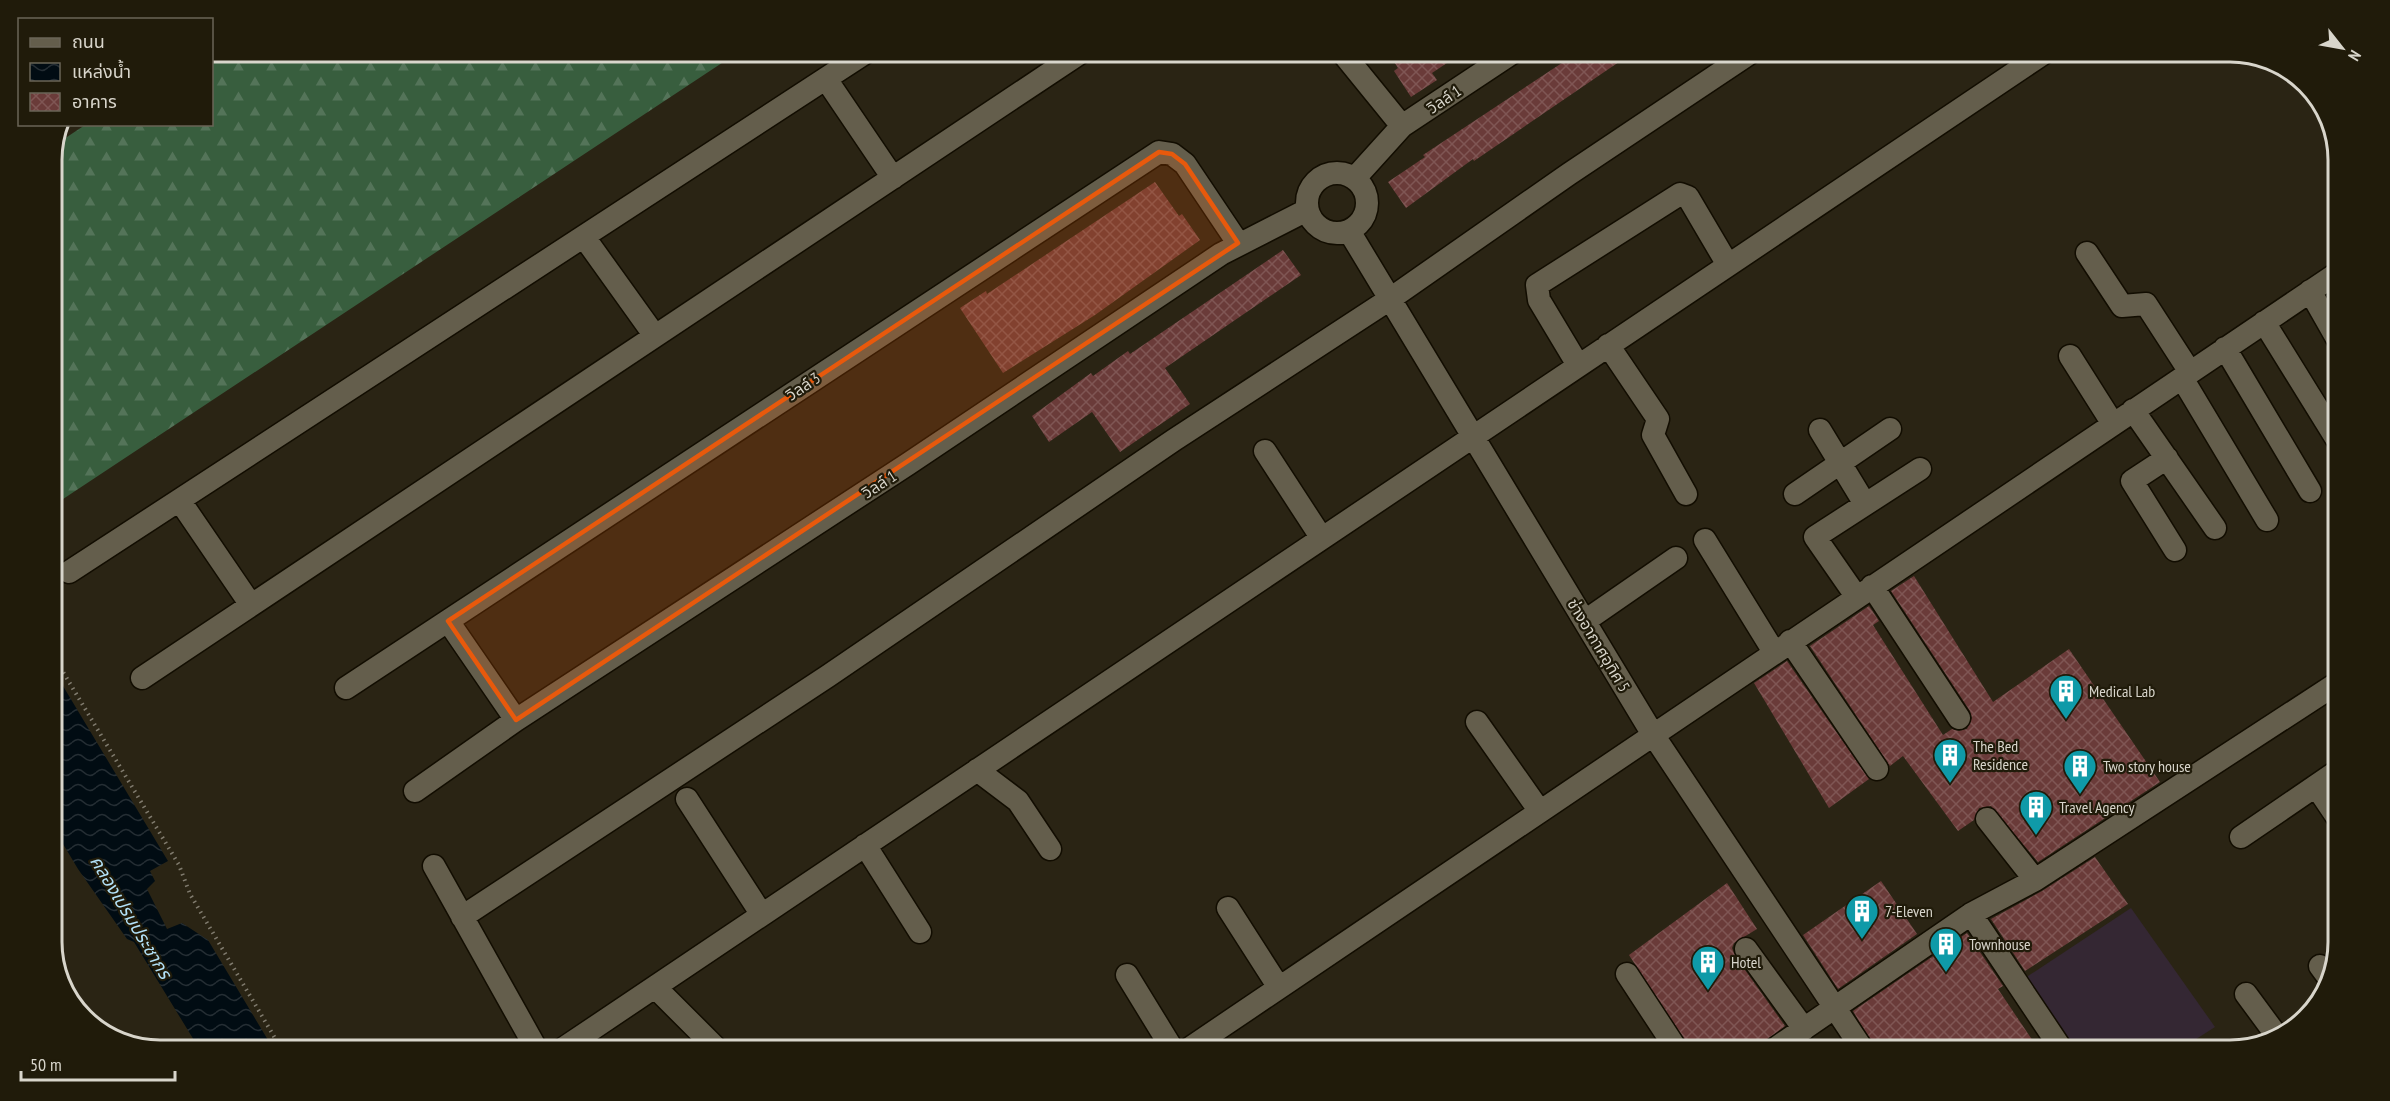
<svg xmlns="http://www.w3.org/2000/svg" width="2390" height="1101" viewBox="0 0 2390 1101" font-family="'PT Sans Narrow','Noto Sans Thai',sans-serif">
  <defs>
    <pattern id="forest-firs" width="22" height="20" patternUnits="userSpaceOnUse" patternTransform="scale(1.5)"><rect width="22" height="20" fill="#385e3e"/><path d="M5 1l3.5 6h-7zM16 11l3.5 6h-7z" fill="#547459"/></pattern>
    <pattern id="water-waves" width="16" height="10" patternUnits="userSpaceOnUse" patternTransform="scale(1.5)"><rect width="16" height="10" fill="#010c13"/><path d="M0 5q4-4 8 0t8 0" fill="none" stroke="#252e34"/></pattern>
    <pattern id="building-cross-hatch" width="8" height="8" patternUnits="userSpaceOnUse" patternTransform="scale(1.5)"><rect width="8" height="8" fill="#6a3b39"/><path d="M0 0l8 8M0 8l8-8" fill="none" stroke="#7f5654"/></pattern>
  </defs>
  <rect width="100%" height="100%" fill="#2a2414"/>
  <path fill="#342733" d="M 2131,908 L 2215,1027 L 2179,1050 L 2075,1050 L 2025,978 Z"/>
  <path fill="url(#forest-firs)" d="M 212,51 L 740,51 L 51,507 L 51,153 L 55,145 L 85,125 L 212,124 Z"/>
  <path fill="url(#water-waves)" d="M 51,666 L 168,861 L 150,871 L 155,881 L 147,889 L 167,929 L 182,923 L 208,940 L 274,1050 L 200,1050 L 134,942 L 127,939 L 78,869 L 51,824 Z"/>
  <path fill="url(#building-cross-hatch)" d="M 1387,51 L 1465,51 L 1432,73 L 1437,80 L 1411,97 L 1394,71 L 1398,68 Z
    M 1580,51 L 1635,51 L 1474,161 L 1473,159 L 1406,208 L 1388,182 L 1425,157 L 1423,155 Z
    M 1155,182 L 1179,216 L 1182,214 L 1200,240 L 1095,315 L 1003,373 L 960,308 L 986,291 L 987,294 Z
    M 1283,250 L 1301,275 L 1165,368 L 1190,404 L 1120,452 L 1092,412 L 1049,442 L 1032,416 L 1091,373 L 1093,376 L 1128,351 L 1130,354 Z
    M 1914,576 L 1993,702 L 2069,649 L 2160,782 L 2038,862 L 1991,806 L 1979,808 L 1974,820 L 1958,831 L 1903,756 L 1890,766 L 1810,646 L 1869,606 L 1879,621 L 1873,625 L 1943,735 L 1952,729 L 1959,731 L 1967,729 L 1972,718 L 1970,711 L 1891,591 Z
    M 1787,661 L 1869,779 L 1829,808 L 1754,683 Z
    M 2095,857 L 2128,904 L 2025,971 L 1991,919 L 2042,891 Z
    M 1881,881 L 1917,934 L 1838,989 L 1803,935 Z
    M 1727,883 L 1757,929 L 1734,943 L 1732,948 L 1735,956 L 1785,1026 L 1755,1050 L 1691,1050 L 1629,955 Z
    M 1967,933 L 2003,986 L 1998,989 L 2039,1050 L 1876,1050 L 1853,1011 Z"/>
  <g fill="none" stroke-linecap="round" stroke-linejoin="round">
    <defs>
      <path id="minor" d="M 1341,51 L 1402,126
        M 826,79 L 893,178
        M1307 203a30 30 0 1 1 60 0a30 30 0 1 1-60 0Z
        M 1355,178 L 1402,126 L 1515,51
        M 1349,231 L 1652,733 L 1863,1050
        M 584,237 L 655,336
        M 2087,253 L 2122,306 L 2146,304 L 2190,372
        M 2310,291 L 2339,342
        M 2264,322 L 2339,443
        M 1608,345 L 1658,419 L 1653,435 L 1686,494
        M 2225,348 L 2310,491
        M 2070,356 L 2113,424
        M 1578,365 L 1539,300 L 1537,285 L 1680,194 L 1688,197 L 1728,265
        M 2182,378 L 2267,520
        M 2133,410 L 2215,528
        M 1820,430 L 1865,504
        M 1265,451 L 1321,537
        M 2167,458 L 2132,481 L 2175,550
        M 1795,494 L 1890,429
        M 180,501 L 251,605
        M 1705,540 L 1774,652
        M 69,572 L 868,51
        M 1872,586 L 1959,718
        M 1856,596 L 1815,537 L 1920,469
        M 448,621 L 516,720
        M 1585,621 L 1676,558
        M 1790,641 L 1877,769
        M 142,678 L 1083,51
        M 346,688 L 1159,152 L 1172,154 L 1185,164 L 1238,243
        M 1477,722 L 1539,810
        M 977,770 L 1018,801 L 1050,849
        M 2316,786 L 2339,820
        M 415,791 L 516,720 L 908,464 L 1221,254 L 1307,210
        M 687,799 L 762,915
        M 1987,819 L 2035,880
        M 2241,837 L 2339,770
        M 865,845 L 920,932
        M 434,866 L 537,1050
        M 1228,908 L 1278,986
        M 1971,914 L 2062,1050
        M 462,917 L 828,676 L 1174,440 L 1390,299 L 1569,174 L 1753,51
        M 1746,949 L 1804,1029
        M 2320,966 L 2331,981
        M 1627,974 L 1677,1050
        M 1127,975 L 1173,1050
        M 655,987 L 718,1050
        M 2246,994 L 2277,1036
        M 561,1050 L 2047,51
        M 1187,1050 L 2339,272
        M 1773,1050 L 1971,914 L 2035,880 L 2339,682"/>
    </defs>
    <use href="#minor" stroke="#120d01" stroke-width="25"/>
    <path stroke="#807b6e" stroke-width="4" stroke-dasharray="1.5 4.5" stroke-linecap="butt" d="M 51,652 L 179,865 L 190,894 L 282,1050"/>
    <use href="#minor" stroke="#645e4c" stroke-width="22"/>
  </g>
  <path fill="#e8590c" fill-opacity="0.2" stroke="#e8590c" stroke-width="4.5" stroke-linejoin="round" d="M 1159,152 L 1172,154 L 1185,164 L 1238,243 L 516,720 L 448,621 Z"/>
  <defs>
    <symbol id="building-pin" viewBox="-11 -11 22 30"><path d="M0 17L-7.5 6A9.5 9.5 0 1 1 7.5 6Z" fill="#0f9aa8" stroke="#201b0a"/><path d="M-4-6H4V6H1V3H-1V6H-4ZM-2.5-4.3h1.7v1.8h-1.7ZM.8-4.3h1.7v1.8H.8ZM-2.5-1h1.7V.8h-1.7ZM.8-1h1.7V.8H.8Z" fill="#fff"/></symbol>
  </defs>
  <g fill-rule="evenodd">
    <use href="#building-pin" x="2047" y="672" width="38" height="52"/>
    <use href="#building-pin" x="1931" y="736" width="38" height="52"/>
    <use href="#building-pin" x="2061" y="747" width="38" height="52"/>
    <use href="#building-pin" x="2017" y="788" width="38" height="52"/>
    <use href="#building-pin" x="1843" y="892" width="38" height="52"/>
    <use href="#building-pin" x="1927" y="925" width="38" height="52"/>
    <use href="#building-pin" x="1689" y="943" width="38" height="52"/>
  </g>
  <g text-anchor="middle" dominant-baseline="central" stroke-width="4.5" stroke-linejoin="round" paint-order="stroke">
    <g font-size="16" fill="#d8d5cb" stroke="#201b0a">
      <text transform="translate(1444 99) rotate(-34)">วิลล์ 1</text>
      <text transform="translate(803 386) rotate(-34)">วิลล์ 3</text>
      <text transform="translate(879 484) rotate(-33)">วิลล์ 1</text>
      <text transform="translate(1599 645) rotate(59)">ช่างอากาศอุทิศ 5</text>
    </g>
    <g font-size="16" fill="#d8d5cb" stroke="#201b0a" text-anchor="start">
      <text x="2089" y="691">Medical Lab</text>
      <text x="1973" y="746">The Bed<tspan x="1973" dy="18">Residence</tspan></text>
      <text x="2103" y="766">Two story house</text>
      <text x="2059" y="807">Travel Agency</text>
      <text x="1885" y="911">7-Eleven</text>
      <text x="1969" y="944">Townhouse</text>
      <text x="1731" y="962">Hotel</text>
    </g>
    <g font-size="18" font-style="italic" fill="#b3e2f9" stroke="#201b0a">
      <text transform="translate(131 917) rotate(59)">คลองเปรมประชากร</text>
    </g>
  </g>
  <path d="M0 0H2390V1101H0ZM160 62H2230A98 98 0 0 1 2328 160V942A98 98 0 0 1 2230 1040H160A98 98 0 0 1 62 942V160A98 98 0 0 1 160 62Z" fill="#201b0a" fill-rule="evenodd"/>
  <path fill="none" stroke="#d8d5cb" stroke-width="3" d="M160 62H2230A98 98 0 0 1 2328 160V942A98 98 0 0 1 2230 1040H160A98 98 0 0 1 62 942V160A98 98 0 0 1 160 62Z"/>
  <rect x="18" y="18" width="195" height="108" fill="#201b0a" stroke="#6a6557" stroke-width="1.5"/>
  <rect x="30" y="38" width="30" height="9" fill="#645e4c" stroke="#6a6557" stroke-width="1.5"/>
  <text x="72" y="48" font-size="18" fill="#d8d5cb">ถนน</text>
  <rect x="30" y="63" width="30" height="18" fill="url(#water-waves)" stroke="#6a6557" stroke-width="1.5"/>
  <text x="72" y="78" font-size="18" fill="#d8d5cb">แหล่งน้ำ</text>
  <rect x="30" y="93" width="30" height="18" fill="url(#building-cross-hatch)" stroke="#6a6557" stroke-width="1.5"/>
  <text x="72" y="108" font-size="18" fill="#d8d5cb">อาคาร</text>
  <g transform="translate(2342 48) rotate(121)" stroke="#201b0a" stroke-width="4.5" paint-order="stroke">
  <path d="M0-4.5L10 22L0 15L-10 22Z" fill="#d8d5cb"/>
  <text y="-9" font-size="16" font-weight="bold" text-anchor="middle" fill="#d8d5cb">N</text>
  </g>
  <path d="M21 1071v9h154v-9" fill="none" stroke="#d8d5cb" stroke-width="3"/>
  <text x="30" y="1071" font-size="18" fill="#d8d5cb" stroke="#201b0a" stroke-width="4.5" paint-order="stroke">50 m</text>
</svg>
